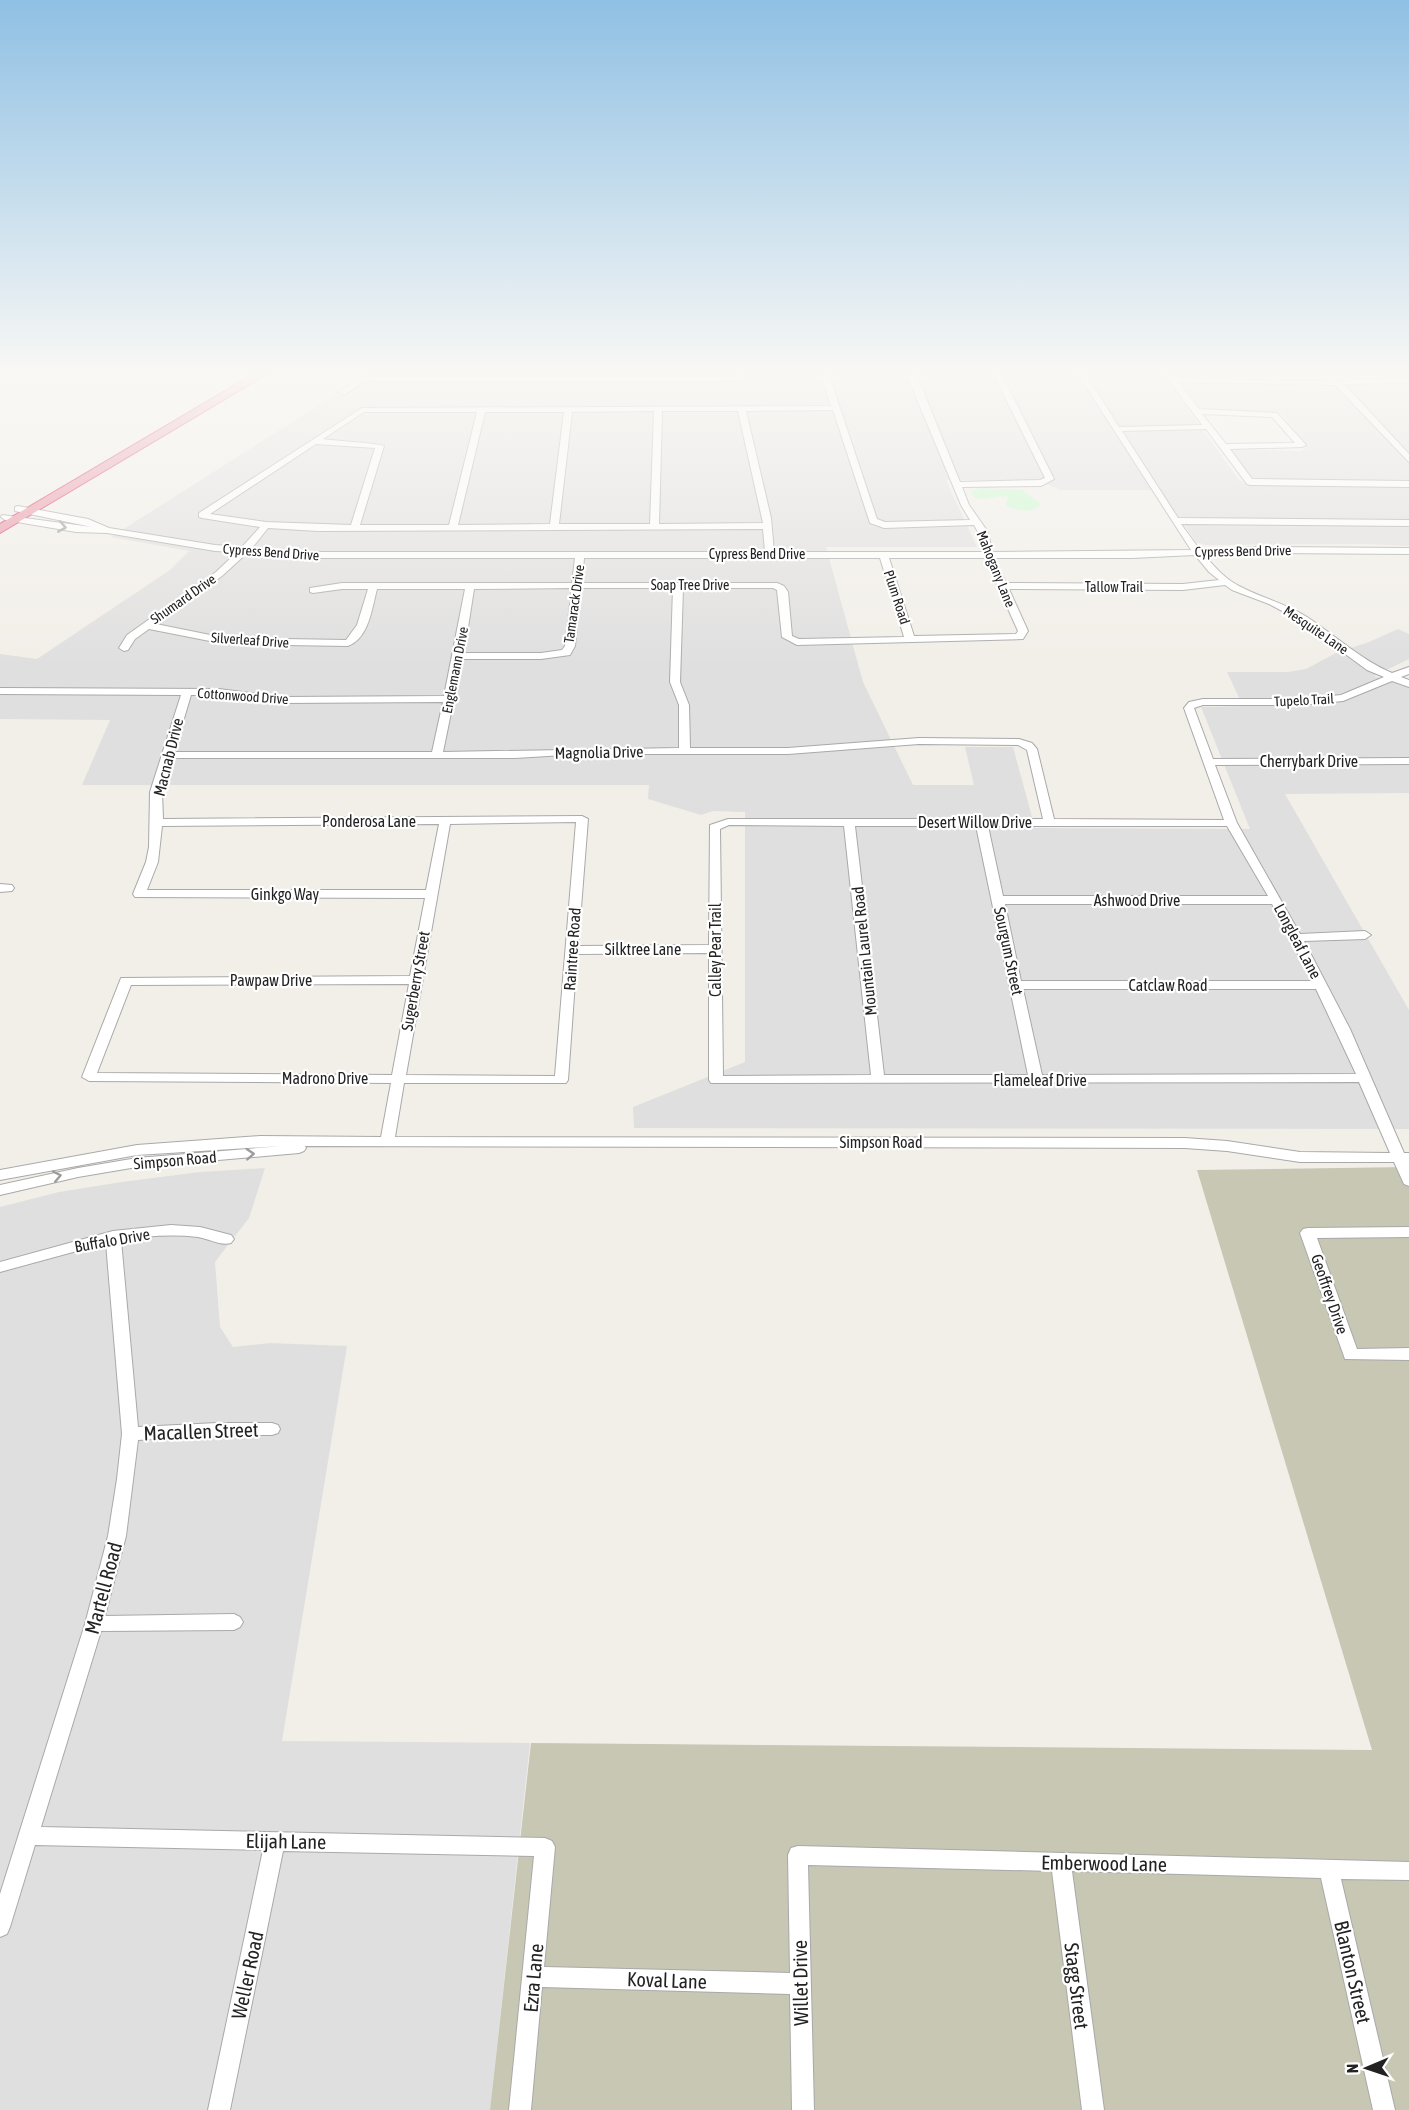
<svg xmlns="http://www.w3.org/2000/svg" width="1409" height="2110" viewBox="0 0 1409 2110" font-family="'Asap Condensed',sans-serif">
  <rect width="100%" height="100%" fill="#f2efe9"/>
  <path fill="#e0dfdf" d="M 369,371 L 1160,371 L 1239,480 L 1250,486 L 1409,486 L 1409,546 L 1366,544 L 1206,545 L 1196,542 L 1160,490 L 1060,490 L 1038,480 L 946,480 L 977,547 L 826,547 L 863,682 L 913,785 L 974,785 L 965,747 L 1013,747 L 1035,828 L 1250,829 L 1201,707 L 1243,706 L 1227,672 L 1288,672 L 1306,669 L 1336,653 L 1369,642 L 1398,629 L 1409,634 L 1409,659 L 1374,676 L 1409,688 L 1409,793 L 1285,794 L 1409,1010 L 1409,1129 L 634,1128 L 633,1107 L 745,1062 L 745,812 L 713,811 L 701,815 L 648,799 L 649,785 L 82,785 L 110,720 L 0,719 L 0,654 L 37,659 L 170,570 L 189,551 L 111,537 L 335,395 L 332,395 Z
    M 1173,371 L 1409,371 L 1409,480 L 1253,479 L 1230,449 L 1301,451 L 1306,448 L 1306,445 L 1281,412 L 1202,410 Z
    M 265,1168 L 249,1218 L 215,1262 L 220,1327 L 233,1347 L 270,1343 L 347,1346 L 282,1741 L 530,1743 L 490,2110 L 0,2110 L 0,1207 L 59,1192 L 122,1182 L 200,1172 Z"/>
  <path fill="#c7c7b4" d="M 1409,1167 L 1409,2110 L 490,2110 L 531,1743 L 1372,1750 L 1197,1170 Z"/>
  <path fill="#c8facc" d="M 980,488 L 1022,490 L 1041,504 C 1032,514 1017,511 1006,505 L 1008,497 C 993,494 986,503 972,496 L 972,491 Z"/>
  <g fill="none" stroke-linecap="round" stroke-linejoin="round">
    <defs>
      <path id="minor" d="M 737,371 L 745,371 L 743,379 L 726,381 L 365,381 L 345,394 L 338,392 L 368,374 L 371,377 L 726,377 L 736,375 Z
        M 820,371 L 915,371 L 960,482 L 1040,480 L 1045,478 L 992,371 L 1000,371 L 1054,479 L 1041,486 L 962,487 L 969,505 L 988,532 L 992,552 L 1191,550 L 1076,371 L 1084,371 L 1119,427 L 1202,425 L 1162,371 L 1170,371 L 1175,378 L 1297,381 L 1409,379 L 1409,383 L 1344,384 L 1409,454 L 1409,462 L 1335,385 L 1179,382 L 1199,409 L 1277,413 L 1306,445 L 1302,447 L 1230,449 L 1252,479 L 1409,481 L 1409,487 L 1250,485 L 1247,484 L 1206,429 L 1122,431 L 1178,518 L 1409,520 L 1409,526 L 1181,524 L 1200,550 L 1256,547 L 1409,548 L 1409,554 L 1256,553 L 1204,555 C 1214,566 1225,579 1239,586 C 1261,598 1285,603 1307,617 C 1336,636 1361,660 1392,673 L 1409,667 L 1409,674 L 1401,677 L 1409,680 L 1409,687 L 1392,681 L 1343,701 L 1300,705 L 1203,705 L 1194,708 L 1213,759 L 1409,758 L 1409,764 L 1215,765 L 1237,823 L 1300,934 L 1365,931 L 1371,935 L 1365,939 L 1304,941 L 1350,1029 L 1404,1153 L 1409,1153 L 1409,1186 L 1404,1184 L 1394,1162 L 1300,1162 L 1227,1151 L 1185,1148 L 305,1146 L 306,1148 L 304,1151 L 299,1153 L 137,1167 L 78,1177 L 0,1195 L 0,1185 L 78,1168 L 137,1158 L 282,1146 L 137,1155 L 0,1180 L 0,1170 L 137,1145 L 260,1136 L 381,1137 L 391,1083 L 89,1081 L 82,1077 L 121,978 L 410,976 L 425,898 L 135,897 L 133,894 L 146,862 L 149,847 L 150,792 L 181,695 L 0,694 L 0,688 L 219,689 L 282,697 L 444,696 L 465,589 L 377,589 C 372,608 369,638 348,646 L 225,644 L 149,629 L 135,639 L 128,650 L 124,651 L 119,648 L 127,635 L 216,572 L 237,552 L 215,551 L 107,533 L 76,532 L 5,520 L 1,517 L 2,515 L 92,527 L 15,511 L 15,507 L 18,506 L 88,519 L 109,528 L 215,545 L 242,547 L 260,527 L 202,518 L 199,517 L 199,513 L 362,408 L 831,406 ZM 906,373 L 961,505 L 970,520 L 885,522 L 877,519 L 829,375 ZM 833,410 L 870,523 L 884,528 L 974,525 L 978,532 L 983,552 L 774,552 L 771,518 L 746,411 ZM 654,411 L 650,524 L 559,524 L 572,412 ZM 662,411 L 738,411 L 763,523 L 659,524 ZM 364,412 L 477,412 L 449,525 L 360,525 L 384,446 C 379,443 334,441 323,439 ZM 485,412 L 564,412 L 550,524 L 458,525 ZM 1202,414 L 1272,417 L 1295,443 L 1226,444 ZM 316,444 L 375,448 L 351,525 L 266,522 L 210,514 ZM 268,528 L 318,531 L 763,529 L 765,552 L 321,552 L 252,548 ZM 247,553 L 321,558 L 575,558 L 572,583 L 342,583 L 310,588 L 310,592 L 313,593 L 342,589 L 368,589 L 357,625 L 346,640 L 225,638 L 156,624 L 222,576 ZM 1195,555 L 1209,572 L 1219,580 L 1183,584 L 1006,583 L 994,558 L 1132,558 ZM 584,558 L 880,558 L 904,637 L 799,639 L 792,636 L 788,592 L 784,586 L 777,583 L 582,583 ZM 889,558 L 985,558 L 1018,631 L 1016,634 L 914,636 ZM 1225,585 L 1232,590 L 1269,604 L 1299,620 L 1367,670 L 1384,677 L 1341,695 L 1300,699 L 1203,699 L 1189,702 L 1184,708 L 1224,820 L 1054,819 L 1037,749 L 1032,743 L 1019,739 L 919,738 L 788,748 L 690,748 L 689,705 L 680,682 L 683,588 L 773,588 L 777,590 L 782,637 L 797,645 L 1023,639 L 1028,631 L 1009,589 L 1183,590 ZM 572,588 L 565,646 L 562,650 L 541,653 L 464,653 L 474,589 ZM 581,588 L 673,588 L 670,682 L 679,705 L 679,748 L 443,752 L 462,659 L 541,659 L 570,655 L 575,646 ZM 191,695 L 219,695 L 282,703 L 443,702 L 432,752 L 174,752 ZM 919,744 L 1018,745 L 1027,750 L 1043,819 L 728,819 L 710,825 L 709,945 L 578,946 L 588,819 L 582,816 L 163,819 L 162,792 L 172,758 L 515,758 L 581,754 L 788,754 ZM 576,822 L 555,1076 L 406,1075 L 450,824 ZM 439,824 L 426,890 L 147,890 L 158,862 L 162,826 ZM 729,825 L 844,826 L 871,1075 L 723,1076 L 720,829 ZM 855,826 L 976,826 L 1028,1075 L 884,1075 ZM 988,826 L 1227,826 L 1268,896 L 1003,896 ZM 1005,904 L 1272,904 L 1312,981 L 1021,981 ZM 709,953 L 709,1080 L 711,1083 L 1359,1082 L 1390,1153 L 1300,1152 L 1227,1141 L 1185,1138 L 395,1137 L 404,1083 L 566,1083 L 568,1080 L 577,954 ZM 409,984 L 392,1075 L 97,1073 L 131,985 ZM 1023,989 L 1316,989 L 1356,1074 L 1042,1075 Z
        M 0,884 L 12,885 L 14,888 L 12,891 L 0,892 Z
        M 171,1225 L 200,1227 L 231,1235 L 234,1239 L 231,1243 C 221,1246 209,1239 198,1237 C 172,1234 146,1236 121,1240 L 138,1427 L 217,1423 L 272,1423 L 278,1425 L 280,1429 L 278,1433 L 272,1435 L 217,1435 L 138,1440 L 126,1536 L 105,1616 L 234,1614 L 240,1617 L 243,1622 L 240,1627 L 234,1630 L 101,1631 L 41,1827 L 545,1838 L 552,1841 L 555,1847 L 544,1967 L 790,1973 L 788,1855 L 791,1848 L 798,1846 L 1409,1862 L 1409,1880 L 1341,1879 L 1395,2110 L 1373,2110 L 1321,1878 L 1072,1871 L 1104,2110 L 1082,2110 L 1052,1871 L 808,1865 L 814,2110 L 792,2110 L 790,1994 L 542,1987 L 531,2110 L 509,2110 L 534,1856 L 283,1851 L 230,2110 L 208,2110 L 263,1850 L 35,1845 L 10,1927 L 7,1934 L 0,1937 L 0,1894 L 85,1624 L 108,1536 L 117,1479 L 122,1434 L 106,1243 L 0,1272 L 0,1262 L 113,1231 Z
        M 1409,1227 L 1409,1237 L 1317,1238 L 1357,1349 L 1409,1348 L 1409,1360 L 1345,1359 L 1300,1233 L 1303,1229 L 1308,1228 Z"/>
      <path id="highway" d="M 259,371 L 272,371 L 0,533 L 0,524 Z"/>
    </defs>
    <use href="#minor" stroke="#a9a9a9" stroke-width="2"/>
    <use href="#highway" stroke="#dc2a67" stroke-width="2"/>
    <use href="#minor" fill="#fff" fill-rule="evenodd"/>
    <use href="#highway" fill="#e892a2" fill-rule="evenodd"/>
  </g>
  <defs><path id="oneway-chevron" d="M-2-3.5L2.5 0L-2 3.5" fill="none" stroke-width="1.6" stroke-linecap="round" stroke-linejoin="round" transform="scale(1.5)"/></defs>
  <g stroke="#9c9c9c">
    <use href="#oneway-chevron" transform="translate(62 527) rotate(10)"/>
    <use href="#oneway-chevron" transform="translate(250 1154) rotate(-3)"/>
    <use href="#oneway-chevron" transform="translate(57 1176) rotate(-12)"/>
  </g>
  <linearGradient id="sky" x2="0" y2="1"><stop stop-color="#8fc0e4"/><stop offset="0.56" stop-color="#f9f8f5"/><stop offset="1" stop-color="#f9f8f5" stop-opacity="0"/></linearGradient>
  <rect width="1409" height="667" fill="url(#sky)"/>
  <g text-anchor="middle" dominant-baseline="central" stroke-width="4.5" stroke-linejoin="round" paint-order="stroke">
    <g font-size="14" fill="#222" stroke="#fff">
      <text transform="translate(1243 551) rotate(-1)">Cypress Bend Drive</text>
      <text transform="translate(271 552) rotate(4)">Cypress Bend Drive</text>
      <text x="757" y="554">Cypress Bend Drive</text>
      <text transform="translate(996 569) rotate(68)">Mahogany Lane</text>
      <text x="690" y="585">Soap Tree Drive</text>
      <text x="1114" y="587">Tallow Trail</text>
      <text transform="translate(897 597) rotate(72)">Plum Road</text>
      <text transform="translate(183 599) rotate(-35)">Shumard Drive</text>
      <text transform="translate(574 604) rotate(-82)">Tamarack Drive</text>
      <text transform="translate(1316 630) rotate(34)">Mesquite Lane</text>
      <text transform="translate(250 640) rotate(4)">Silverleaf Drive</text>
      <text transform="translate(455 670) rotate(-79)">Englemann Drive</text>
      <text transform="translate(243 696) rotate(4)">Cottonwood Drive</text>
      <text transform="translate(1304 700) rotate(-3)">Tupelo Trail</text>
    </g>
    <g font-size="16" fill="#222" stroke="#fff">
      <text transform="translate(599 752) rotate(-1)">Magnolia Drive</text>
      <text transform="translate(168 757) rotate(-76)">Macnab Drive</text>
      <text x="1309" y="761">Cherrybark Drive</text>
      <text x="369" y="821">Ponderosa Lane</text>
      <text x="975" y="822">Desert Willow Drive</text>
      <text x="285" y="894">Ginkgo Way</text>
      <text x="1137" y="900">Ashwood Drive</text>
      <text transform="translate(1298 941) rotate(62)">Longleaf Lane</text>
      <text transform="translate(572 949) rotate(-86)">Raintree Road</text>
      <text x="643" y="949">Silktree Lane</text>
      <text transform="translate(715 950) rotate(-90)">Calley Pear Trail</text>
      <text transform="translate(864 951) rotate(-96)">Mountain Laurel Road</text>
      <text transform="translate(1009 951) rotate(78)">Sourgum Street</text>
      <text x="271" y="980">Pawpaw Drive</text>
      <text transform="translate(415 981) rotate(-80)">Sugerberry Street</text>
      <text x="1168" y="985">Catclaw Road</text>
      <text x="325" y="1078">Madrono Drive</text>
      <text x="1040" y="1080">Flameleaf Drive</text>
      <text x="881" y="1142">Simpson Road</text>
      <text transform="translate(175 1160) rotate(-5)">Simpson Road</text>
      <text transform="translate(112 1240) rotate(-10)">Buffalo Drive</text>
      <text transform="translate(1330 1294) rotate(71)">Geoffrey Drive</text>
    </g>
    <g font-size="20" fill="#222" stroke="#fff">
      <text transform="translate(201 1431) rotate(-2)">Macallen Street</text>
      <text transform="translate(103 1588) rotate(-75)">Martell Road</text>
      <text transform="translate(286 1841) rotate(1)">Elijah Lane</text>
      <text transform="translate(1104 1863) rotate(1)">Emberwood Lane</text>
      <text transform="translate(1353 1972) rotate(77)">Blanton Street</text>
      <text transform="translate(247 1975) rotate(-78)">Weller Road</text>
      <text transform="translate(533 1978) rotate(-85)">Ezra Lane</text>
      <text transform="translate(667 1980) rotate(2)">Koval Lane</text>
      <text transform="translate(800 1983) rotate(-91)">Willet Drive</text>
      <text transform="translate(1077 1986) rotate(83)">Stagg Street</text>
    </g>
  </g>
  <g transform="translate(1367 2068) rotate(268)" stroke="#ffffff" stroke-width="4.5" paint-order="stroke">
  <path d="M0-4.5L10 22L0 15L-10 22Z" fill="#222222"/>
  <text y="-9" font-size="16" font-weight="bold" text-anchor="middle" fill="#222222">N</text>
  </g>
</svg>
